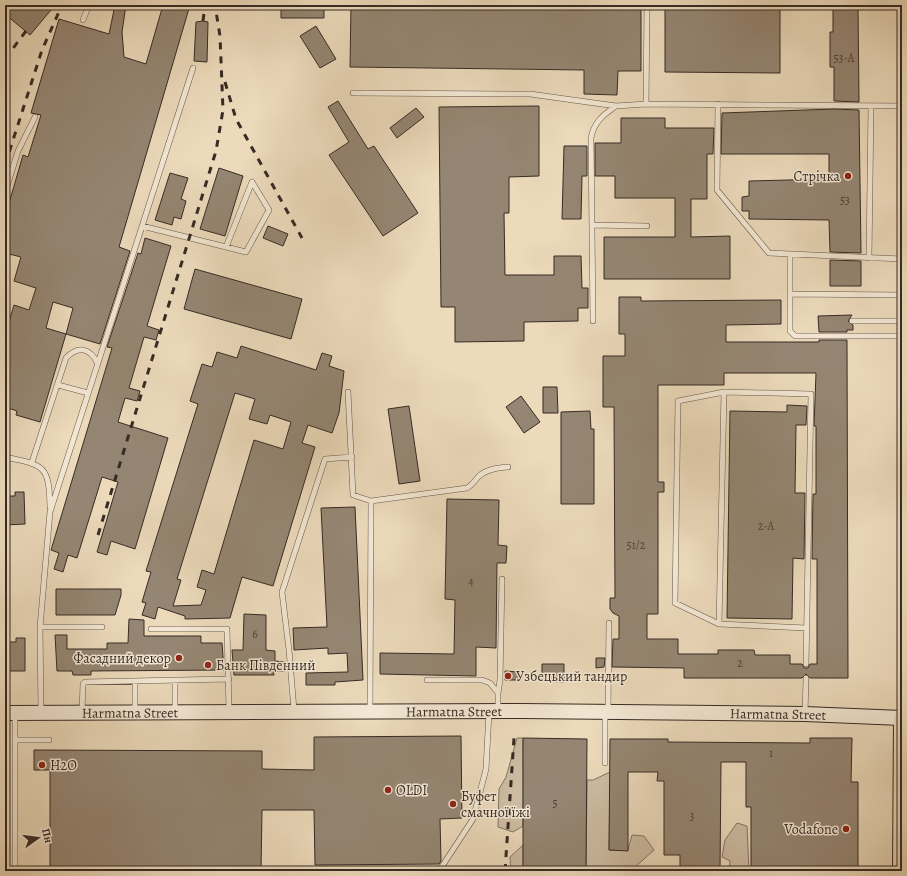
<svg xmlns="http://www.w3.org/2000/svg" width="907" height="876" viewBox="0 0 907 876" font-family="Alegreya,serif">
  <rect width="100%" height="100%" fill="#ecdabb"/>
  <filter id="stains"><feTurbulence type="fractalNoise" baseFrequency=".005" numOctaves="4"/><feColorMatrix values="0 0 0 0 .2 0 0 0 0 .09 0 0 0 0 .02 0 0 0 .5 -.17"/></filter>
  <radialGradient id="worn" r=".72"><stop offset=".6" stop-color="#630" stop-opacity="0"/><stop offset="1" stop-color="#630" stop-opacity=".3"/></radialGradient>
  <path fill="#cdbca2" stroke="#827464" d="M 517,738 L 523,738 L 523,826 L 513,832 L 498,827 L 499,789 L 506,777 Z
    M 610,772 L 609,850 L 628,850 L 632,835 L 644,836 L 654,850 L 635,867 L 634,871 L 586,871 L 587,780 L 593,780 Z
    M 737,823 L 747,826 L 749,871 L 729,871 L 730,861 L 722,857 L 725,840 Z
    M 523,845 L 523,871 L 511,871 L 510,857 Z"/>
  <path fill="#958673" stroke="#372b25" fill-rule="evenodd" d="M 5,5 L 45,5 L 51,10 L 30,35 L 5,14 Z
    M 115,5 L 126,5 L 122,32 L 124,57 L 146,64 L 163,5 L 190,5 L 119,247 L 130,251 L 100,344 L 66,334 L 40,422 L 16,415 L 17,411 L 5,407 L 5,335 L 14,305 L 29,310 L 36,288 L 14,281 L 21,257 L 5,253 L 5,217 L 23,155 L 28,157 L 41,115 L 31,113 L 59,19 L 109,34 ZM 53,302 L 73,308 L 66,334 L 46,328 Z
    M 281,5 L 324,5 L 324,18 L 281,18 Z
    M 351,5 L 641,5 L 641,71 L 618,71 L 617,95 L 584,94 L 584,70 L 350,67 Z
    M 833,5 L 858,5 L 859,102 L 834,101 L 834,67 L 830,67 L 830,32 L 833,32 Z
    M 665,7 L 780,7 L 780,73 L 665,72 Z
    M 203,21 L 208,22 L 207,62 L 194,61 L 196,22 Z
    M 316,26 L 336,59 L 320,68 L 300,36 Z
    M 338,101 L 368,149 L 374,146 L 418,213 L 383,236 L 329,155 L 349,142 L 328,107 Z
    M 539,106 L 539,176 L 509,177 L 509,213 L 504,213 L 505,275 L 554,275 L 554,256 L 581,256 L 582,288 L 588,288 L 588,308 L 578,308 L 578,321 L 524,322 L 524,341 L 455,342 L 455,307 L 441,307 L 439,107 Z
    M 416,108 L 424,117 L 397,138 L 390,128 Z
    M 834,109 L 859,110 L 861,253 L 830,252 L 829,220 L 749,219 L 749,211 L 742,211 L 742,197 L 749,196 L 749,181 L 829,179 L 829,154 L 721,154 L 722,113 Z
    M 621,118 L 665,118 L 665,128 L 714,128 L 713,154 L 707,154 L 707,199 L 691,199 L 691,237 L 730,236 L 730,279 L 604,279 L 604,237 L 675,237 L 675,198 L 615,198 L 615,176 L 595,176 L 595,143 L 621,143 Z
    M 564,146 L 587,146 L 587,176 L 582,176 L 581,219 L 562,219 Z
    M 219,168 L 243,176 L 225,236 L 200,229 Z
    M 170,173 L 188,178 L 181,199 L 186,201 L 181,219 L 174,217 L 172,225 L 155,220 Z
    M 268,226 L 288,234 L 283,246 L 263,238 Z
    M 145,238 L 171,246 L 147,326 L 159,330 L 156,340 L 144,337 L 129,388 L 140,391 L 137,401 L 125,398 L 118,422 L 168,438 L 135,549 L 111,541 L 107,555 L 97,552 L 118,482 L 102,477 L 77,558 L 68,555 L 63,572 L 54,569 L 59,553 L 51,550 L 112,348 L 107,347 L 138,253 L 141,254 Z
    M 830,260 L 861,261 L 861,286 L 830,286 Z
    M 195,269 L 302,299 L 291,339 L 184,309 Z
    M 619,297 L 641,297 L 641,301 L 781,300 L 781,324 L 726,325 L 726,342 L 819,342 L 819,340 L 847,340 L 848,678 L 810,678 L 806,674 L 802,678 L 684,678 L 684,668 L 612,667 L 613,639 L 619,639 L 619,616 L 613,613 L 610,609 L 610,598 L 615,598 L 614,407 L 603,407 L 603,356 L 625,356 L 625,334 L 619,334 ZM 724,373 L 816,373 L 814,426 L 816,426 L 816,494 L 813,494 L 812,559 L 817,559 L 817,664 L 810,664 L 808,668 L 804,668 L 802,664 L 790,664 L 790,655 L 755,655 L 754,650 L 718,650 L 718,654 L 678,654 L 678,639 L 647,639 L 647,614 L 658,614 L 658,492 L 664,492 L 664,482 L 658,482 L 658,385 L 724,385 Z
    M 852,315 L 848,321 L 853,325 L 853,330 L 847,330 L 847,332 L 819,332 L 818,316 Z
    M 241,346 L 316,370 L 322,353 L 332,356 L 329,366 L 344,371 L 339,413 L 332,433 L 308,425 L 302,443 L 315,447 L 273,586 L 242,577 L 230,618 L 185,619 L 185,616 L 158,607 L 155,619 L 142,615 L 146,603 L 142,602 L 151,572 L 146,571 L 198,404 L 190,401 L 202,364 L 212,367 L 217,352 L 237,358 ZM 235,393 L 255,399 L 249,419 L 267,424 L 270,415 L 291,422 L 283,449 L 254,440 L 214,574 L 202,570 L 197,587 L 206,590 L 201,605 L 173,606 L 181,580 L 177,579 Z
    M 543,387 L 557,387 L 558,413 L 543,413 Z
    M 521,396 L 540,422 L 524,433 L 506,407 Z
    M 787,405 L 807,406 L 806,425 L 796,425 L 795,493 L 805,493 L 804,559 L 793,558 L 792,619 L 727,618 L 730,411 L 787,412 Z
    M 409,406 L 420,481 L 399,484 L 388,409 Z
    M 590,411 L 591,429 L 594,429 L 594,504 L 561,504 L 561,412 Z
    M 15,492 L 24,492 L 25,524 L 5,525 L 5,496 L 15,496 Z
    M 447,499 L 499,500 L 498,545 L 507,546 L 506,563 L 497,563 L 496,648 L 476,647 L 476,676 L 380,674 L 380,653 L 454,654 L 455,600 L 445,599 Z
    M 355,507 L 363,680 L 335,682 L 335,685 L 306,685 L 306,673 L 348,672 L 347,653 L 328,654 L 328,648 L 294,650 L 293,628 L 327,627 L 321,508 Z
    M 56,589 L 121,589 L 121,595 L 115,615 L 56,615 Z
    M 244,614 L 266,615 L 266,650 L 275,651 L 275,661 L 285,662 L 285,671 L 274,671 L 274,675 L 234,675 L 232,650 L 243,650 Z
    M 129,619 L 144,620 L 144,636 L 201,636 L 201,643 L 222,643 L 224,670 L 91,671 L 91,675 L 73,675 L 72,671 L 57,671 L 55,635 L 67,635 L 67,649 L 107,649 L 107,643 L 128,643 Z
    M 16,638 L 25,638 L 25,671 L 5,671 L 5,642 L 16,642 Z
    M 596,658 L 605,658 L 604,667 L 596,668 Z
    M 542,664 L 564,664 L 564,682 L 542,681 Z
    M 505,671 L 518,672 L 518,680 L 505,680 Z
    M 461,736 L 462,818 L 440,819 L 441,861 L 439,864 L 315,865 L 314,810 L 262,810 L 261,871 L 50,871 L 50,770 L 34,770 L 34,750 L 262,751 L 262,769 L 314,770 L 314,737 Z
    M 523,738 L 587,739 L 586,871 L 523,871 Z
    M 810,738 L 852,738 L 851,782 L 858,782 L 858,871 L 751,871 L 751,807 L 746,807 L 746,762 L 721,762 L 720,871 L 680,871 L 680,855 L 664,855 L 664,781 L 657,781 L 658,772 L 628,772 L 628,851 L 609,850 L 610,739 L 668,739 L 668,742 L 810,743 Z"/>
  <g fill="none" stroke-linecap="round" stroke-linejoin="round">
    <defs>
      <path id="lane" d="M 83,20 L 89,5
        M 353,93 L 530,94 L 616,106 L 646,104 L 902,106
        M 646,104 L 647,5
        M 718,104 L 717,190 L 769,253 L 902,259
        M 5,193 L 18,151 L 35,117
        M 592,225 L 647,226
        M 142,226 L 246,252 L 269,210 L 252,182
        M 226,247 L 252,182
        M 790,255 L 790,294 L 902,295
        M 869,258 L 871,106
        M 790,294 L 790,331 L 795,336 L 902,336
        M 593,321 L 591,138 C 594,122 603,115 616,106
        M 852,321 L 902,321
        M 58,385 L 88,393
        M 348,392 L 353,495 L 371,501 L 467,488 C 472,485 474,482 478,477 C 486,469 498,468 508,467
        M 5,457 C 45,465 49,466 50,507
        M 32,462 L 66,358 C 79,345 90,348 98,364
        M 719,624 L 724,392
        M 40,627 L 50,512 L 193,68
        M 151,629 L 227,629 L 229,710
        M 806,664 L 811,394 L 724,392 L 678,401 L 675,603 L 719,624 L 806,628
        M 427,680 L 482,680 L 490,683 L 498,693 L 498,710
        M 135,682 L 135,711
        M 498,693 L 500,680 L 502,579
        M 294,710 L 289,650 L 282,592 L 325,459 L 352,457
        M 370,710 L 371,501
        M 41,711 L 40,627 L 102,627
        M 82,712 L 83,684 L 85,682 L 229,679
        M 175,712 L 175,681
        M 608,712 L 609,623
        M 805,713 L 806,678
        M 15,740 L 49,740
        M 605,763 L 605,713
        M 15,871 L 15,713
        M 439,871 L 473,819 L 486,769 L 489,712"/>
      <g id="secondary">
        <path id="s1" d="M 5,713 L 522,711 L 805,714 L 902,718"/>
      </g>
      <path id="primary" d="M 901,871 L 902,718"/>
    </defs>
    <use href="#lane" stroke="#64574a" stroke-width="6"/>
    <use href="#secondary" stroke="#372b25" stroke-width="16"/>
    <use href="#primary" stroke="#372b25" stroke-width="18"/>
    <use href="#lane" stroke="#f3e7d3" stroke-width="5"/>
    <use href="#secondary" stroke="#f3e7d3" stroke-width="14"/>
    <use href="#primary" stroke="#ecdabb" stroke-width="16"/>
    <path stroke="#372b25" stroke-width="3" stroke-dasharray="7 7" stroke-linecap="butt" d="M 46,6 L 47,5
      M 203,21 L 205,5
      M 5,59 L 26,31
      M 225,82 L 236,119 L 302,238
      M 5,165 L 42,50 L 62,5
      M 98,535 L 216,151 L 223,110 L 220,36 L 215,5
      M 505,871 L 514,738"/>
  </g>
  <g fill="#8f2418" stroke="#f3e7d3" stroke-width="1.5">
    <circle cx="848" cy="176" r="4"/>
    <circle cx="179" cy="658" r="4"/>
    <circle cx="208" cy="665" r="4"/>
    <circle cx="508" cy="676" r="4"/>
    <circle cx="42" cy="765" r="4"/>
    <circle cx="388" cy="790" r="4"/>
    <circle cx="453" cy="804" r="4"/>
    <circle cx="846" cy="829" r="4"/>
  </g>
  <g text-anchor="middle" dominant-baseline="central" stroke-width="3" stroke-linejoin="round" paint-order="stroke">
    <g font-size="12" fill="#4e4238">
      <text x="844" y="58">53-А</text>
      <text x="845" y="200">53</text>
      <text x="766" y="526">2-А</text>
      <text x="636" y="545">51/2</text>
      <text x="471" y="581">4</text>
      <text x="255" y="634">6</text>
      <text x="740" y="663">2</text>
      <text x="771" y="753">1</text>
      <text x="555" y="803">5</text>
      <text x="692" y="816">3</text>
    </g>
    <g font-size="14" fill="#372b25" stroke="#f3e7d3" text-anchor="start">
      <text x="840" y="176" text-anchor="end">Стрічка</text>
      <text x="171" y="658" text-anchor="end">Фасадний декор</text>
      <text x="216" y="665">Банк Південний</text>
      <text x="516" y="676">Узбецький тандир</text>
      <text x="50" y="765">H2O</text>
      <text x="396" y="790">OLDI</text>
      <text x="461" y="796">Буфет<tspan x="461" dy="16">смачної їжі</tspan></text>
      <text x="838" y="829" text-anchor="end">Vodafone</text>
    </g>
    <g font-size="14" fill="#372b25" stroke="#f3e7d3">
      <text stroke="none"><textPath href="#s1" startOffset="125">Harmatna Street</textPath></text>
      <text stroke="none"><textPath href="#s1" startOffset="449">Harmatna Street</textPath></text>
      <text stroke="none"><textPath href="#s1" startOffset="773">Harmatna Street</textPath></text>
    </g>
  </g>
  <rect width="907" height="876" fill="none" stroke="#ecdabb" stroke-width="20"/>
  <rect x="6" y="6" width="895" height="864" fill="none" stroke="#372b25" stroke-width="2"/>
  <rect x="10" y="10" width="887" height="856" fill="none" stroke="#372b25"/>
  <g transform="translate(38 838) rotate(76)" stroke="#f3e7d3" stroke-width="3" paint-order="stroke">
  <path d="M0-3L7 15L0 10L-7 15Z" fill="#372b25"/>
  <text y="-6" font-size="11" font-weight="bold" text-anchor="middle" fill="#372b25">Пн</text>
  </g>
  <rect width="100%" height="100%" filter="url(#stains)"/>
  <rect width="100%" height="100%" fill="url(#worn)"/>
</svg>
